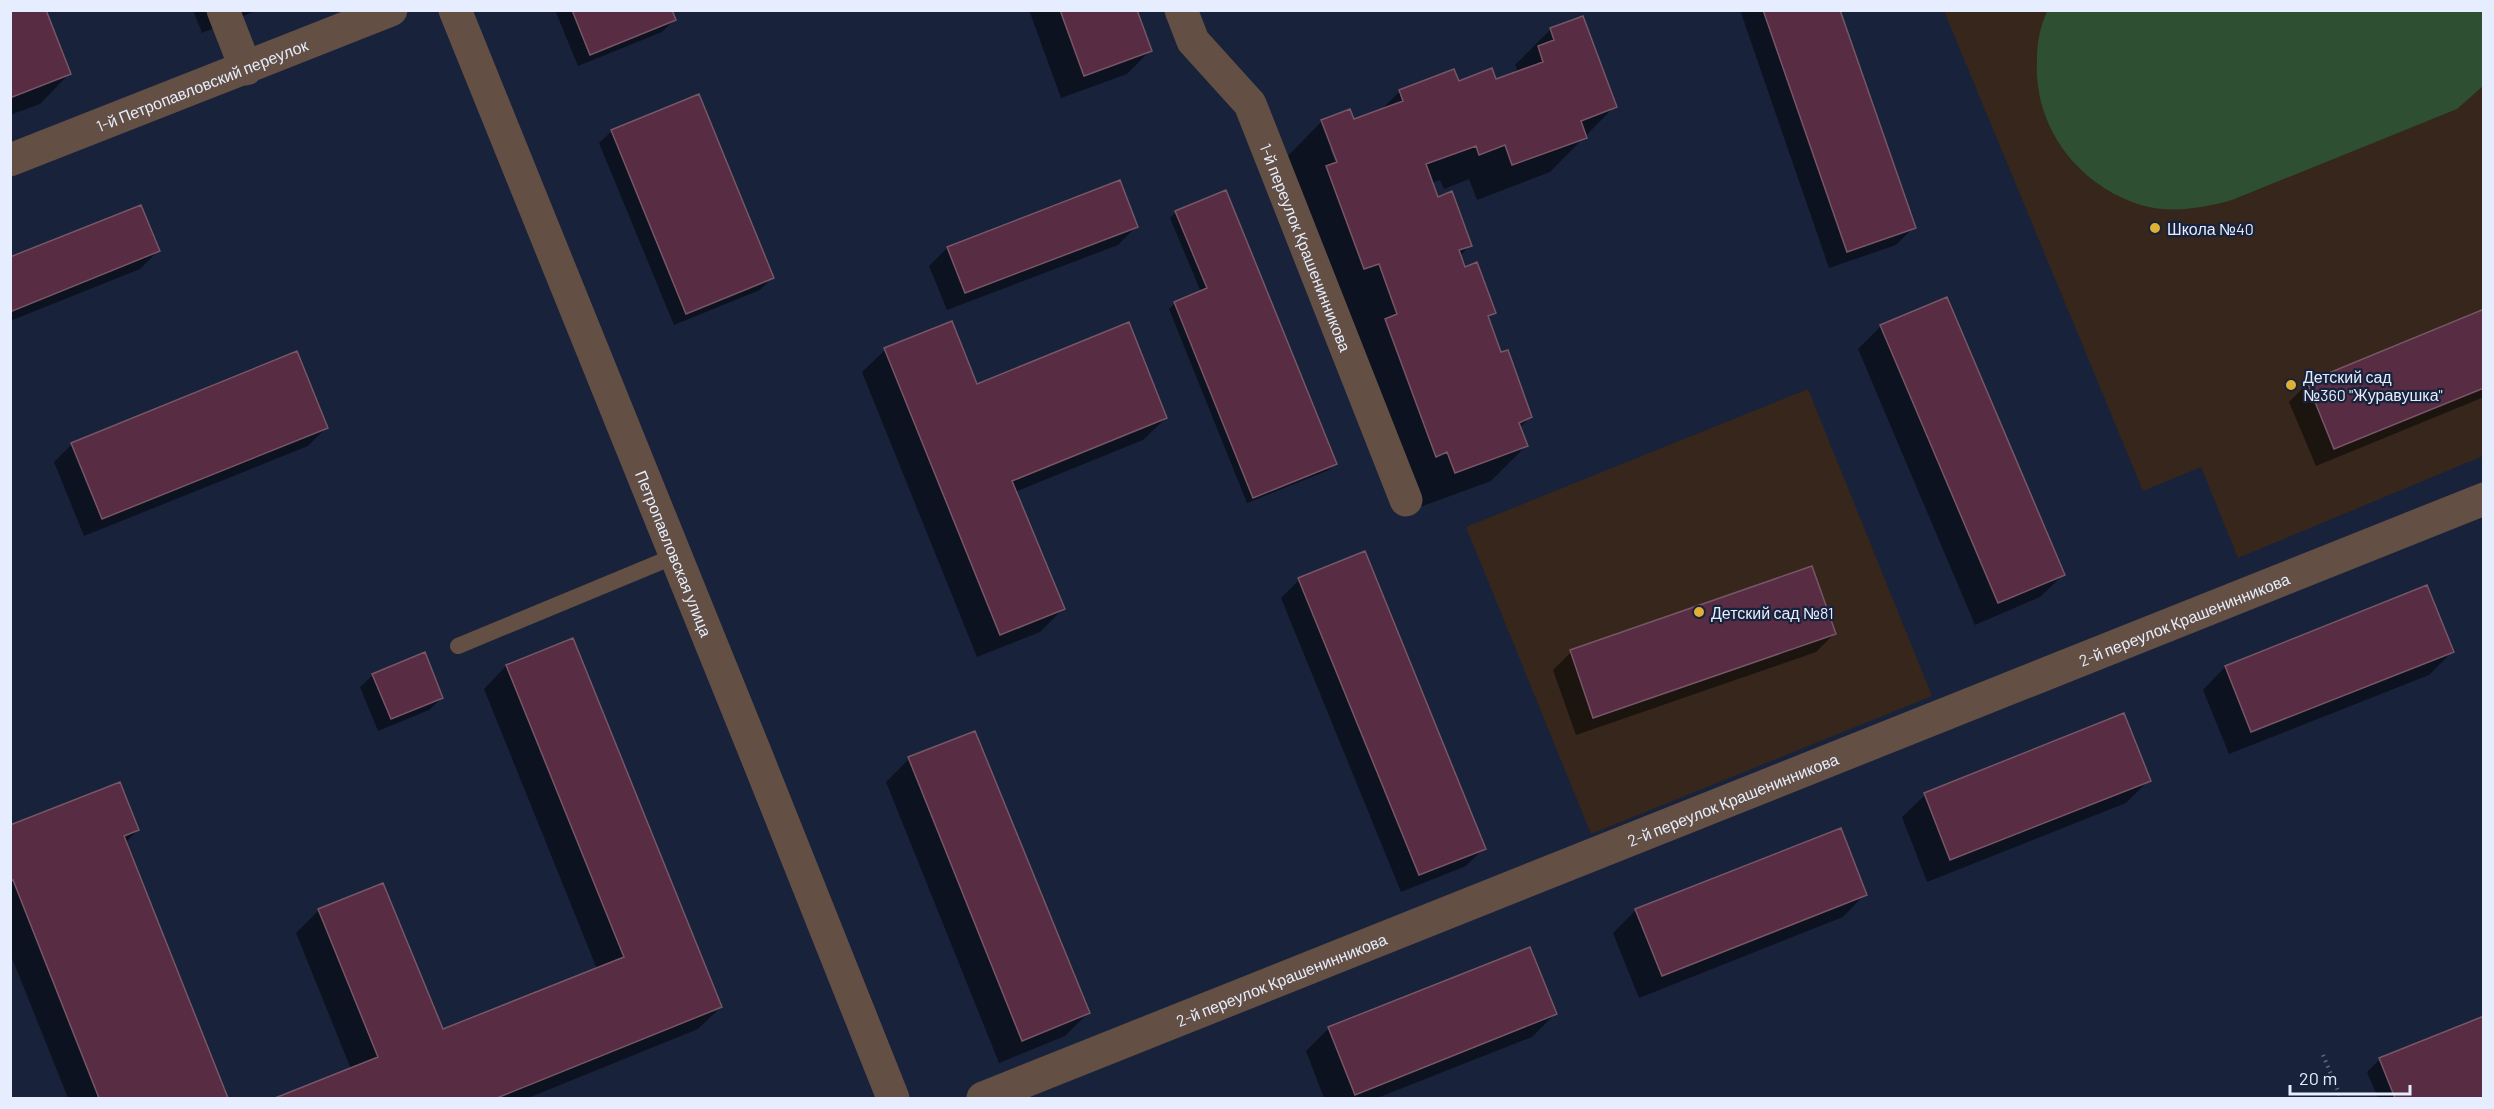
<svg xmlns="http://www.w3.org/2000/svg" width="2494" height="1109" viewBox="0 0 2494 1109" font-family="Barlow,sans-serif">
  <rect width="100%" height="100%" fill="#18223b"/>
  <path fill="#36261c" d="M 1944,11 L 2483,11 L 2483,456 L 2238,558 L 2201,467 L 2143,491 Z
    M 1808,389 L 1932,696 L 1591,834 L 1466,527 Z"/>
  <path fill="#2e4f32" d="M 2048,10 L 2483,11 L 2483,86 L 2457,109 L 2232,200 C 2202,208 2171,214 2141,205 C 2078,185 2033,127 2037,59 C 2037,43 2040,25 2048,10 Z"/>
  <path fill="#0007" fill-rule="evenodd" d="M 10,10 L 69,74 L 40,104 L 10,115 Z
    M 193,10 L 258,10 L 202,33 Z
    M 555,10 L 670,10 L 674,20 L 662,32 L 578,66 Z
    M 1029,10 L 1136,10 L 1150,51 L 1127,74 L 1061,98 Z
    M 1740,10 L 1839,10 L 1914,227 L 1896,245 L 1829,268 Z
    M 1582,18 L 1615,106 L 1550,172 L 1477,200 L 1469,179 L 1444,189 L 1440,180 L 1431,183 L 1437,199 L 1470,245 L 1460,256 L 1465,268 L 1494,312 L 1487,319 L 1500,354 L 1531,417 L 1519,428 L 1526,446 L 1491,481 L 1420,507 L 1287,157 L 1322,121 L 1353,121 L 1380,111 L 1400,91 L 1458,83 L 1496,81 L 1510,76 L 1517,69 L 1515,65 L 1550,30 ZM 1330,148 L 1333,148 L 1341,169 L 1338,170 Z
    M 612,131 L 772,278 L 760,290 L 674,325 L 599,143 Z
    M 1119,182 L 1136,227 L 1118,245 L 947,310 L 929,266 L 947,248 Z
    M 1176,212 L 1335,464 L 1329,470 L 1247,503 L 1169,309 L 1175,303 L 1201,292 L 1170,218 Z
    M 158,251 L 140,269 L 10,321 L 10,259 Z
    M 2484,311 L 2484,397 L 2316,466 L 2289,402 L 2307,384 Z
    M 1881,326 L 2063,575 L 2040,597 L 1975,625 L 1858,349 Z
    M 885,350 L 976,386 L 1166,418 L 1143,440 L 1015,492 L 1063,609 L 1040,632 L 977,657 L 862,372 Z
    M 326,428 L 308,446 L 84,536 L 54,462 L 72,444 Z
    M 1299,580 L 1484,848 L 1466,866 L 1401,892 L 1281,598 Z
    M 1834,634 L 1816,652 L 1576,735 L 1553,670 L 1571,652 Z
    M 572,640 L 721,1007 L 698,1029 L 528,1098 L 279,1098 L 351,1069 L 296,933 L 319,910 L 442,1031 L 597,969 L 484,689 L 506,666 Z
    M 2452,652 L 2429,675 L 2229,754 L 2203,690 L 2225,667 Z
    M 373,675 L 442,698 L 429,710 L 378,731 L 360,687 Z
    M 2123,715 L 2149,780 L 2126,803 L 1927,882 L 1902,817 L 1925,795 Z
    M 909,759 L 1088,1013 L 1065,1036 L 999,1063 L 886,782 Z
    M 10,826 L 138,830 L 125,843 L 226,1098 L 68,1098 L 10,953 Z
    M 1865,894 L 1843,917 L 1639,998 L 1613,933 L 1636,910 Z
    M 1529,949 L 1555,1014 L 1532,1037 L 1377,1098 L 1324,1098 L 1306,1051 L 1328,1029 Z
    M 2484,1018 L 2484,1098 L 2378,1098 L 2367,1072 L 2380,1059 Z"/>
  <path fill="#582c43" stroke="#775666" stroke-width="1.5" d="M 10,10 L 46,10 L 71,74 L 10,98 Z
    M 572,10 L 672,10 L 676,20 L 590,55 Z
    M 1060,10 L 1137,10 L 1152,51 L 1084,76 Z
    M 1763,10 L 1840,10 L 1916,228 L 1847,252 Z
    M 1583,16 L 1617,107 L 1581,121 L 1587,138 L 1512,165 L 1505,145 L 1479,155 L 1476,146 L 1426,164 L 1438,197 L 1452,191 L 1472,246 L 1459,250 L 1465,267 L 1477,262 L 1496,313 L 1488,316 L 1501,352 L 1508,350 L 1532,417 L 1519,423 L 1528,446 L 1455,473 L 1447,452 L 1436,457 L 1385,319 L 1397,314 L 1379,264 L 1364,269 L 1326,166 L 1337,162 L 1321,120 L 1350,109 L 1354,119 L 1403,101 L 1399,90 L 1454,69 L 1459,81 L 1492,68 L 1496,79 L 1543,62 L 1538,46 L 1554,40 L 1550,28 Z
    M 699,94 L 774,278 L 686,314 L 611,130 Z
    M 1120,180 L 1138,227 L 965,293 L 947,247 Z
    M 1226,190 L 1337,464 L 1253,498 L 1174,302 L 1207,288 L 1175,211 Z
    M 141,205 L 160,251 L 10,312 L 10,257 Z
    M 1947,297 L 2065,575 L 1998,603 L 1880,325 Z
    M 2484,309 L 2484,388 L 2334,449 L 2307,382 Z
    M 952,321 L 977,384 L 1129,322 L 1167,418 L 1012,481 L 1065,609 L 1000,635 L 884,348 Z
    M 297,351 L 328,428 L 102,519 L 71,443 Z
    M 1365,551 L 1486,849 L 1419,875 L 1298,578 Z
    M 1812,566 L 1836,634 L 1593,718 L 1570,650 Z
    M 2427,585 L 2454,652 L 2251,732 L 2225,666 Z
    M 573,638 L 722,1007 L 497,1098 L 275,1098 L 378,1057 L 318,909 L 383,883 L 443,1029 L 624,957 L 506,665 Z
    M 425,652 L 443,698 L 391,719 L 372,674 Z
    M 2124,713 L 2151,781 L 1950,860 L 1924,793 Z
    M 975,731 L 1090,1013 L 1022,1041 L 908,757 Z
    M 120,782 L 139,830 L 124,836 L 228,1098 L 99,1098 L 13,880 L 10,881 L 10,825 Z
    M 1841,828 L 1867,895 L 1662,976 L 1635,909 Z
    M 1530,947 L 1557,1014 L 1355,1095 L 1328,1027 Z
    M 2484,1016 L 2484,1098 L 2395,1098 L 2379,1058 Z"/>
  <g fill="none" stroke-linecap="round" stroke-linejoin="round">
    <path stroke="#5d677d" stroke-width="4" stroke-dasharray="1.5 4.5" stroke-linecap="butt" d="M 2323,1055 L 2341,1098"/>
    <path stroke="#634f44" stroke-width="16" d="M 458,646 L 675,556"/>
    <g stroke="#634f44" stroke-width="33">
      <path d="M 223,10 L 246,69"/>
      <path id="s1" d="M 455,10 L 757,757 L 893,1098"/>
      <path id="s2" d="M 1181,10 L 1193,41 L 1250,104 L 1406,500"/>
      <path id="s3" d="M 10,160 L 391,10"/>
      <path id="s4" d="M 983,1098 L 2484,499"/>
    </g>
  </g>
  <g fill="#dfb034" stroke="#18223b" stroke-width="2">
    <circle cx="2155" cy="228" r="6"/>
    <circle cx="2291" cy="385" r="6"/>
    <circle cx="1699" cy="612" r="6"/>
  </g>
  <g text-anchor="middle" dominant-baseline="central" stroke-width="4.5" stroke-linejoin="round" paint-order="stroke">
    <g font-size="16" fill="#e5edfe" stroke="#18223b">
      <text stroke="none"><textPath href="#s3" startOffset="206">1-й Петропавловский переулок</textPath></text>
      <text stroke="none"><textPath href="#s2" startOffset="272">1-й переулок Крашенинникова</textPath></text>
      <text stroke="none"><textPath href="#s1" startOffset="586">Петропавловская улица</textPath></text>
      <text stroke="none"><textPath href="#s4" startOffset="1293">2-й переулок Крашенинникова</textPath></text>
      <text stroke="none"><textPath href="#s4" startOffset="807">2-й переулок Крашенинникова</textPath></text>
      <text stroke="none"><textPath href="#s4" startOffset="321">2-й переулок Крашенинникова</textPath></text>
    </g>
    <g font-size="16" fill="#e5edfe" stroke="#18223b" text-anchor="start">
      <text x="2167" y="228">Школа №40</text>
      <text x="2303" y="376">Детский сад<tspan x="2303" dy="18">№360 "Журавушка"</tspan></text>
      <text x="1711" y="612">Детский сад №81</text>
    </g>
  </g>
  <rect width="2494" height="1109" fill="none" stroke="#e5edfe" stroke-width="24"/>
  <path d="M2290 1085v9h120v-9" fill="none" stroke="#e5edfe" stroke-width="3"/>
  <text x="2299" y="1085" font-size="18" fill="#e5edfe" stroke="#18223b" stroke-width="4.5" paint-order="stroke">20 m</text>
</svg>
